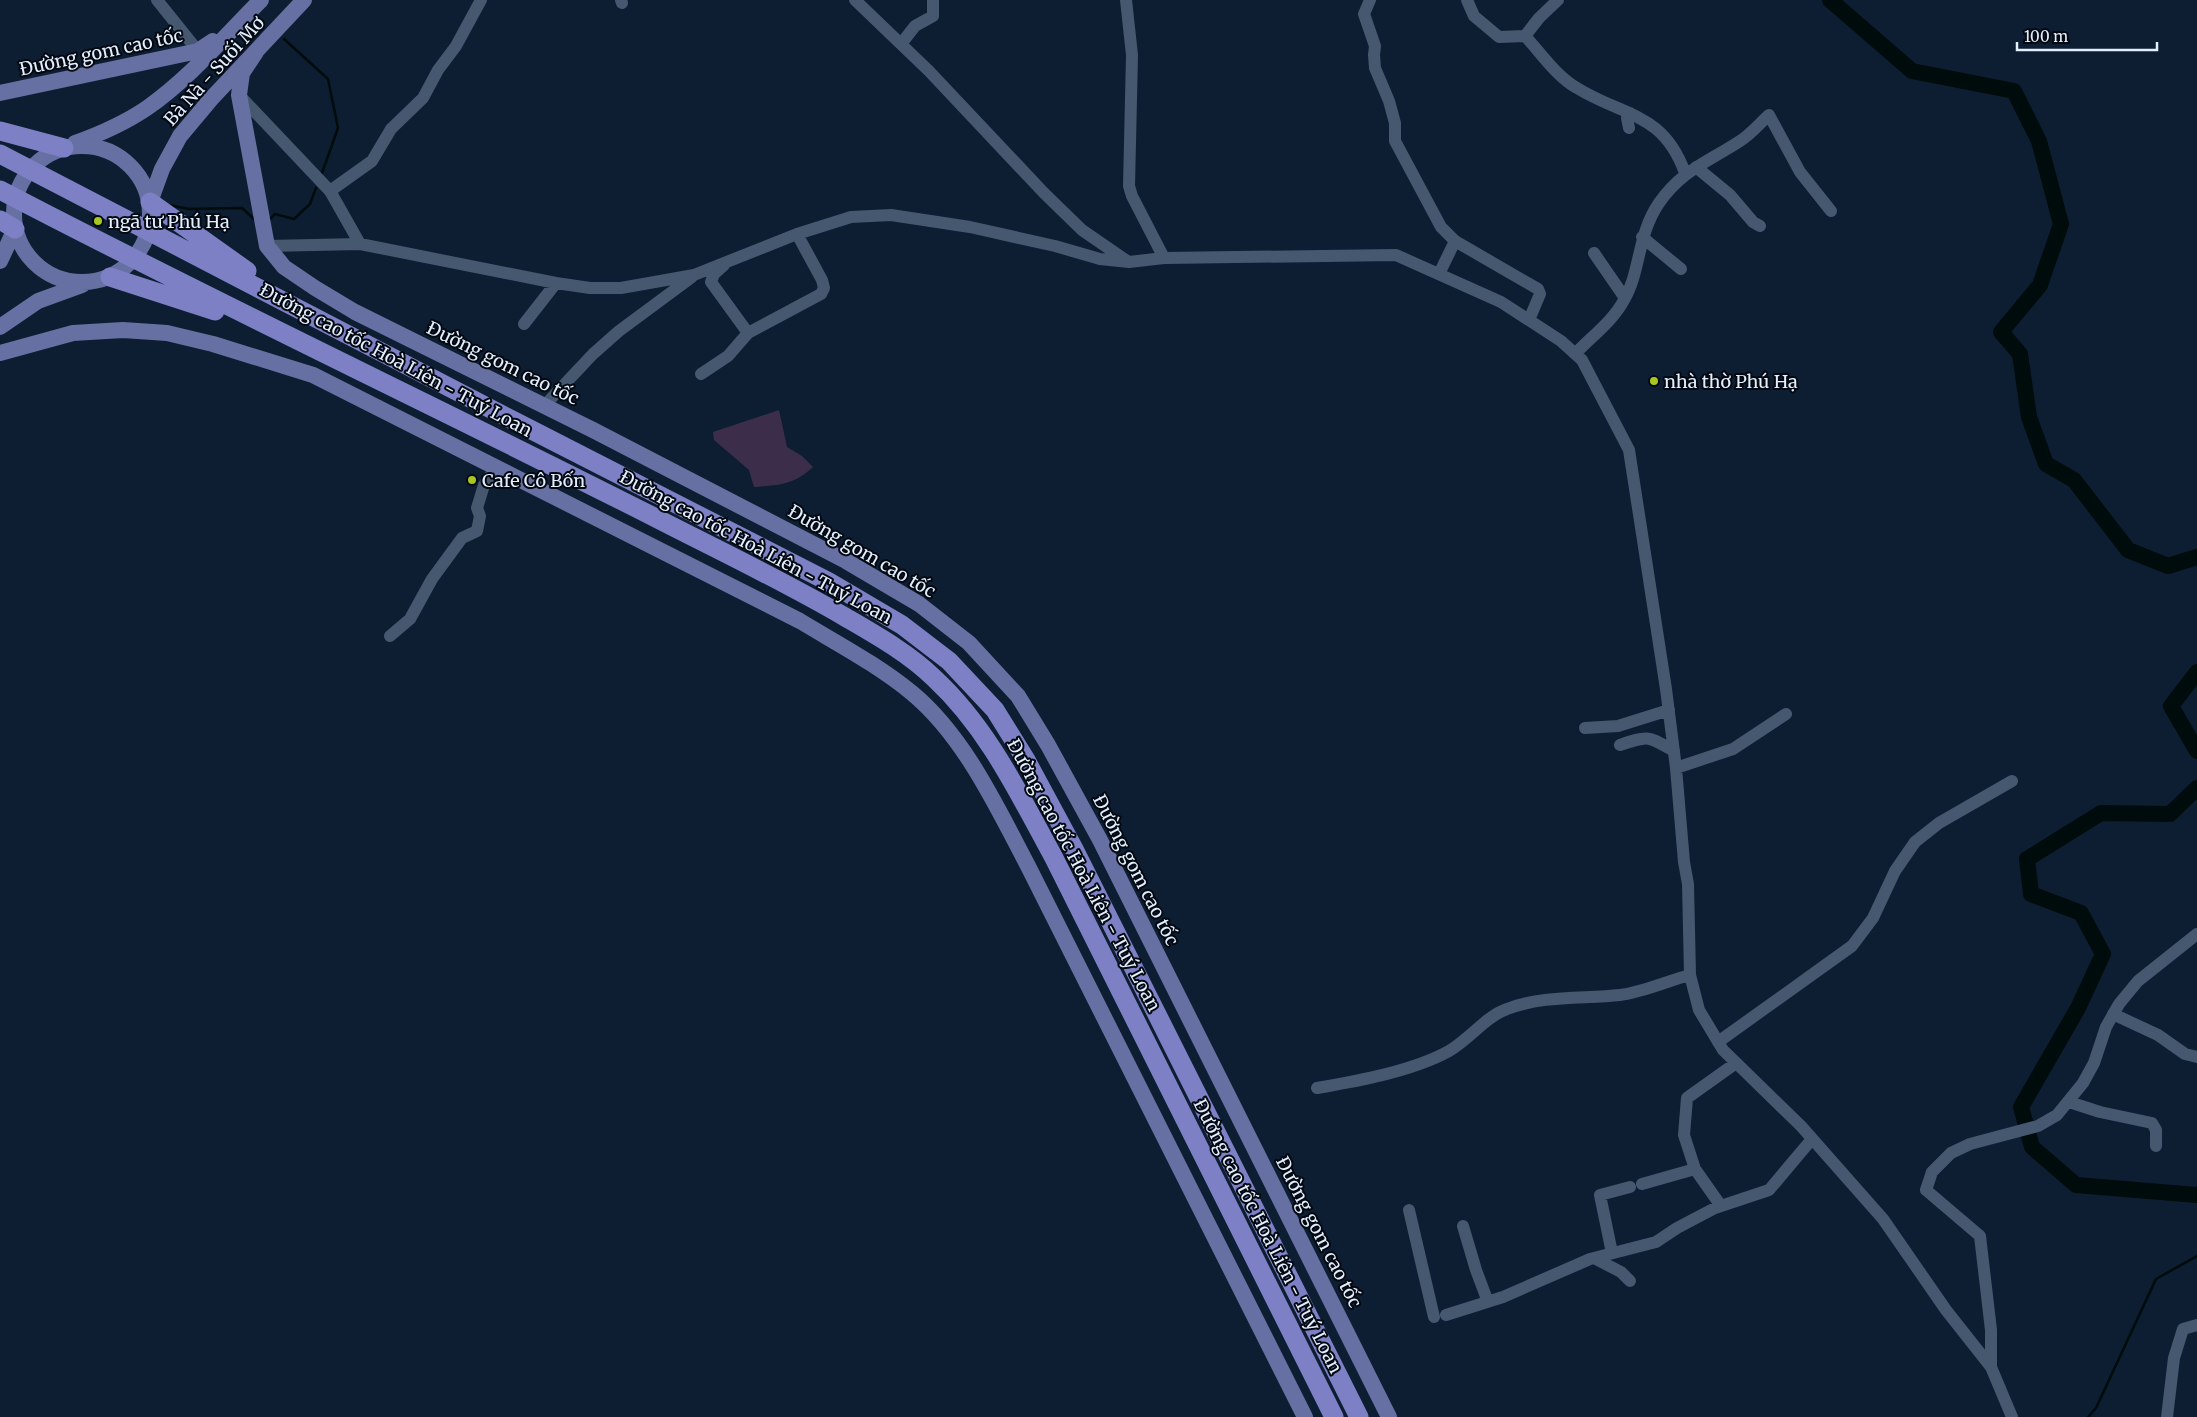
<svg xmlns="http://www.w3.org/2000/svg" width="2197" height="1417" viewBox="0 0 2197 1417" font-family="Merriweather,serif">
  <rect width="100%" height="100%" fill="#0d1e33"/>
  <path fill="#3c2e4a" d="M 779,410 L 787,447 L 802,456 L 813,467 C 794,485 779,485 754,487 L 749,470 L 714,440 L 713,432 Z"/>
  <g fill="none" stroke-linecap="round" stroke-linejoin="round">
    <path stroke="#000b0c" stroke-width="2.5" d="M 284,39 L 328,79 L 338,128 L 322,173
      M 169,205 L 189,209 L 242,208 L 254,219
      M 269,220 L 275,214 L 294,219 L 310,204 L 316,188
      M 2088,1417 L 2096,1408 L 2156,1279 L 2197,1256"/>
    <path stroke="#000b0c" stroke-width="16" d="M 1830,0 L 1912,71 L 2014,91 L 2039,141 L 2061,224 L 2040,285 L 2001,332 L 2020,354 L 2029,417 L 2046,464 L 2074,480 L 2128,550 L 2168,566 L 2197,557
      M 2197,672 L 2171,706 L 2197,751
      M 2197,788 L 2170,814 L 2101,813 L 2027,859 L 2031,894 L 2081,913 L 2103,954 L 2078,1008 L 2021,1107 L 2032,1147 L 2076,1185 L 2197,1195"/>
    <path stroke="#455870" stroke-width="12" d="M 157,0 L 198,51
      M 621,0 L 622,3
      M 855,0 L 929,71 L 1044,193 L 1082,230 L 1127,261
      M 1126,0 L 1132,55 L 1129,186 L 1132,196 L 1164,258
      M 1370,0 L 1364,14 L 1375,46 L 1374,55 L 1375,68 L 1389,101 L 1395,123 L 1395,141 L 1441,227 L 1455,241 L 1439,274
      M 1467,0 L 1474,16 L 1499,37 L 1525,36
      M 1558,0 L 1539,18 L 1525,36 C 1541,53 1556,76 1577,88 C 1624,117 1663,112 1685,173
      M 901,44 L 915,26 L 933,16 L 933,0
      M 239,95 L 330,191
      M 1629,128 L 1627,118 L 1630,113
      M 1696,167 L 1730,195 L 1753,222 L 1760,226
      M 1642,237 L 1681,269
      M 1455,241 L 1538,289 L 1540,294 L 1529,320
      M 360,244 L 330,191 L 372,161 L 391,129 L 423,98 L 438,70 L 456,46 L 481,0
      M 267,246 L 360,244 L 556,283 L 590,288 L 621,288 L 694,275 L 797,234 L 851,217 L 891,215 L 970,227 L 1055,246 L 1100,259 L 1129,262 L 1164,258 L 1396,255 L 1501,302 L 1561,341 L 1582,360 L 1629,450 L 1666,689 L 1676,768 L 1684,862 L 1688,884 L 1690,975 L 1699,1010 L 1723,1050 L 1801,1126 L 1883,1219 L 1946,1310 L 1991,1367 L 2012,1417
      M 1594,253 L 1625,298
      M 724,265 L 714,274 L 711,282 L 748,333
      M 524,324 L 556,283
      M 1575,354 C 1591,337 1613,321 1624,300 C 1641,271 1637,235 1659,203 C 1682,170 1708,162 1740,141 C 1751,134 1759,124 1769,115 L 1800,172 L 1831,211
      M 701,374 L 728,356 L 748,333 L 821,294 L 824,288 L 822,280 L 797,234
      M 544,406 L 593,354 L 619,331 L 692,277
      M 390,636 L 410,619 L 432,579 L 462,538 L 477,531 L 480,516 L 477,508 L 484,485 L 496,467
      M 1585,728 L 1618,726 L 1669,710
      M 1620,745 C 1650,735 1647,736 1674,751
      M 1676,768 L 1733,749 L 1786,714
      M 2113,1014 L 2158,1035 L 2185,1054 L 2197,1057
      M 1718,1042 L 1852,946 L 1873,918 L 1895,871 L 1915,842 L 1939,823 L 2012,781
      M 1317,1088 C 1358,1081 1413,1071 1449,1051 C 1470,1039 1485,1017 1507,1009 C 1543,995 1583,999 1620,995 C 1644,992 1667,981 1690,975
      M 2069,1102 L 2100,1112 L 2152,1123 L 2156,1130 L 2156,1146
      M 1695,1169 L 1684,1135 L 1687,1098 L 1736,1063
      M 1642,1184 L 1695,1169 L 1721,1206
      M 1409,1210 L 1434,1317
      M 1463,1226 L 1476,1270 L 1488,1302
      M 1612,1253 L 1600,1195 L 1630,1187
      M 1594,1258 L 1621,1272 L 1630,1281
      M 1446,1315 L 1503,1297 L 1590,1259 L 1656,1242 L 1677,1228 L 1715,1208 L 1769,1190 L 1812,1139
      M 1991,1367 L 1991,1330 L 1980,1236 L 1926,1190 L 1932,1172 L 1951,1153 L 1970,1144 L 2038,1126 L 2057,1115 L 2083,1083 L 2094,1063 L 2106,1027 L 2119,1004 L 2138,981 L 2197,934
      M 2167,1417 L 2174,1358 L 2183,1329 L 2197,1325"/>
    <path stroke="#6770a2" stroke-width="16" d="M 256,52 L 242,73 L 239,95 L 267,246 L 284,267 L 315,288 L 355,312 L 593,430 L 846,561 L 919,604 L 969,643 L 1018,696 L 1048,745 L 1100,840 L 1389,1417
      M 0,93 L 198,51 L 213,41
      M 75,143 C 100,134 125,123 147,108 C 190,78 224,37 261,0
      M14 214a68 68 0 1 1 136 0a68 68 0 1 1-136 0Z
      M 150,202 L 162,169 L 180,136 L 211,99 L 304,0
      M 0,261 L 15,229
      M 0,327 L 38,301 L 82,285
      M 0,353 L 73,333 L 123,330 L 167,333 L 213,344 L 313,375 L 800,621 C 838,644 878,665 912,693 C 964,736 997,807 1028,866 L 1305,1417"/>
    <path stroke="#7d80c4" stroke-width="19" d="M 0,131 L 64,148
      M 0,154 L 516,422 L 829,582 L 902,625 L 949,661 L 995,710 L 1026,760 L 1074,849 L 1359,1417
      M 0,190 C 216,303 435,406 652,516 C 716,549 782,580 845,617 C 876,635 908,653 934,678 C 988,728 1019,794 1054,858 L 1334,1417
      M 150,202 L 247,271
      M 0,220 L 15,229
      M 110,277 L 215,311"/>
  </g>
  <g fill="#a7c71e" stroke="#030811" stroke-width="2">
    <circle cx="98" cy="221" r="5"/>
    <circle cx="1654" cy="381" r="5"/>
    <circle cx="472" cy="480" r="5"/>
  </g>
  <g text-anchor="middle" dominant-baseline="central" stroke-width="4" stroke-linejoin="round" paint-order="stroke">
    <g font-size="18" fill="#e3effd" stroke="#030811">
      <text transform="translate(101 52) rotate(-12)">Đường gom cao tốc</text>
      <text transform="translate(214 71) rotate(-48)">Bà Nà - Suối Mơ</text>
      <text transform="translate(396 360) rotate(28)">Đường cao tốc Hoà Liên - Tuý Loan</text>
      <text transform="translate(503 363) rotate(26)">Đường gom cao tốc</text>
      <text transform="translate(756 547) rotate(28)">Đường cao tốc Hoà Liên - Tuý Loan</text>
      <text transform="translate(862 551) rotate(30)">Đường gom cao tốc</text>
      <text transform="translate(1136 870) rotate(63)">Đường gom cao tốc</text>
      <text transform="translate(1084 875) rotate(62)">Đường cao tốc Hoà Liên - Tuý Loan</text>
      <text transform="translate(1319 1232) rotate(63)">Đường gom cao tốc</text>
      <text transform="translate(1268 1236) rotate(63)">Đường cao tốc Hoà Liên - Tuý Loan</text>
    </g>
    <g font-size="18" fill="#e3effd" stroke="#030811" text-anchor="start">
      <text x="108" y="221">ngã tư Phú Hạ</text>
      <text x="1664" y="381">nhà thờ Phú Hạ</text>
      <text x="482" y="480">Cafe Cô Bốn</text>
    </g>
  </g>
  <path d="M2017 42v8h140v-8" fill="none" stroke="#e3effd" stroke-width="2.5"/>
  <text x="2024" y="42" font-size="15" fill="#e3effd" stroke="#030811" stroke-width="4" paint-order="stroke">100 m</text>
</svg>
